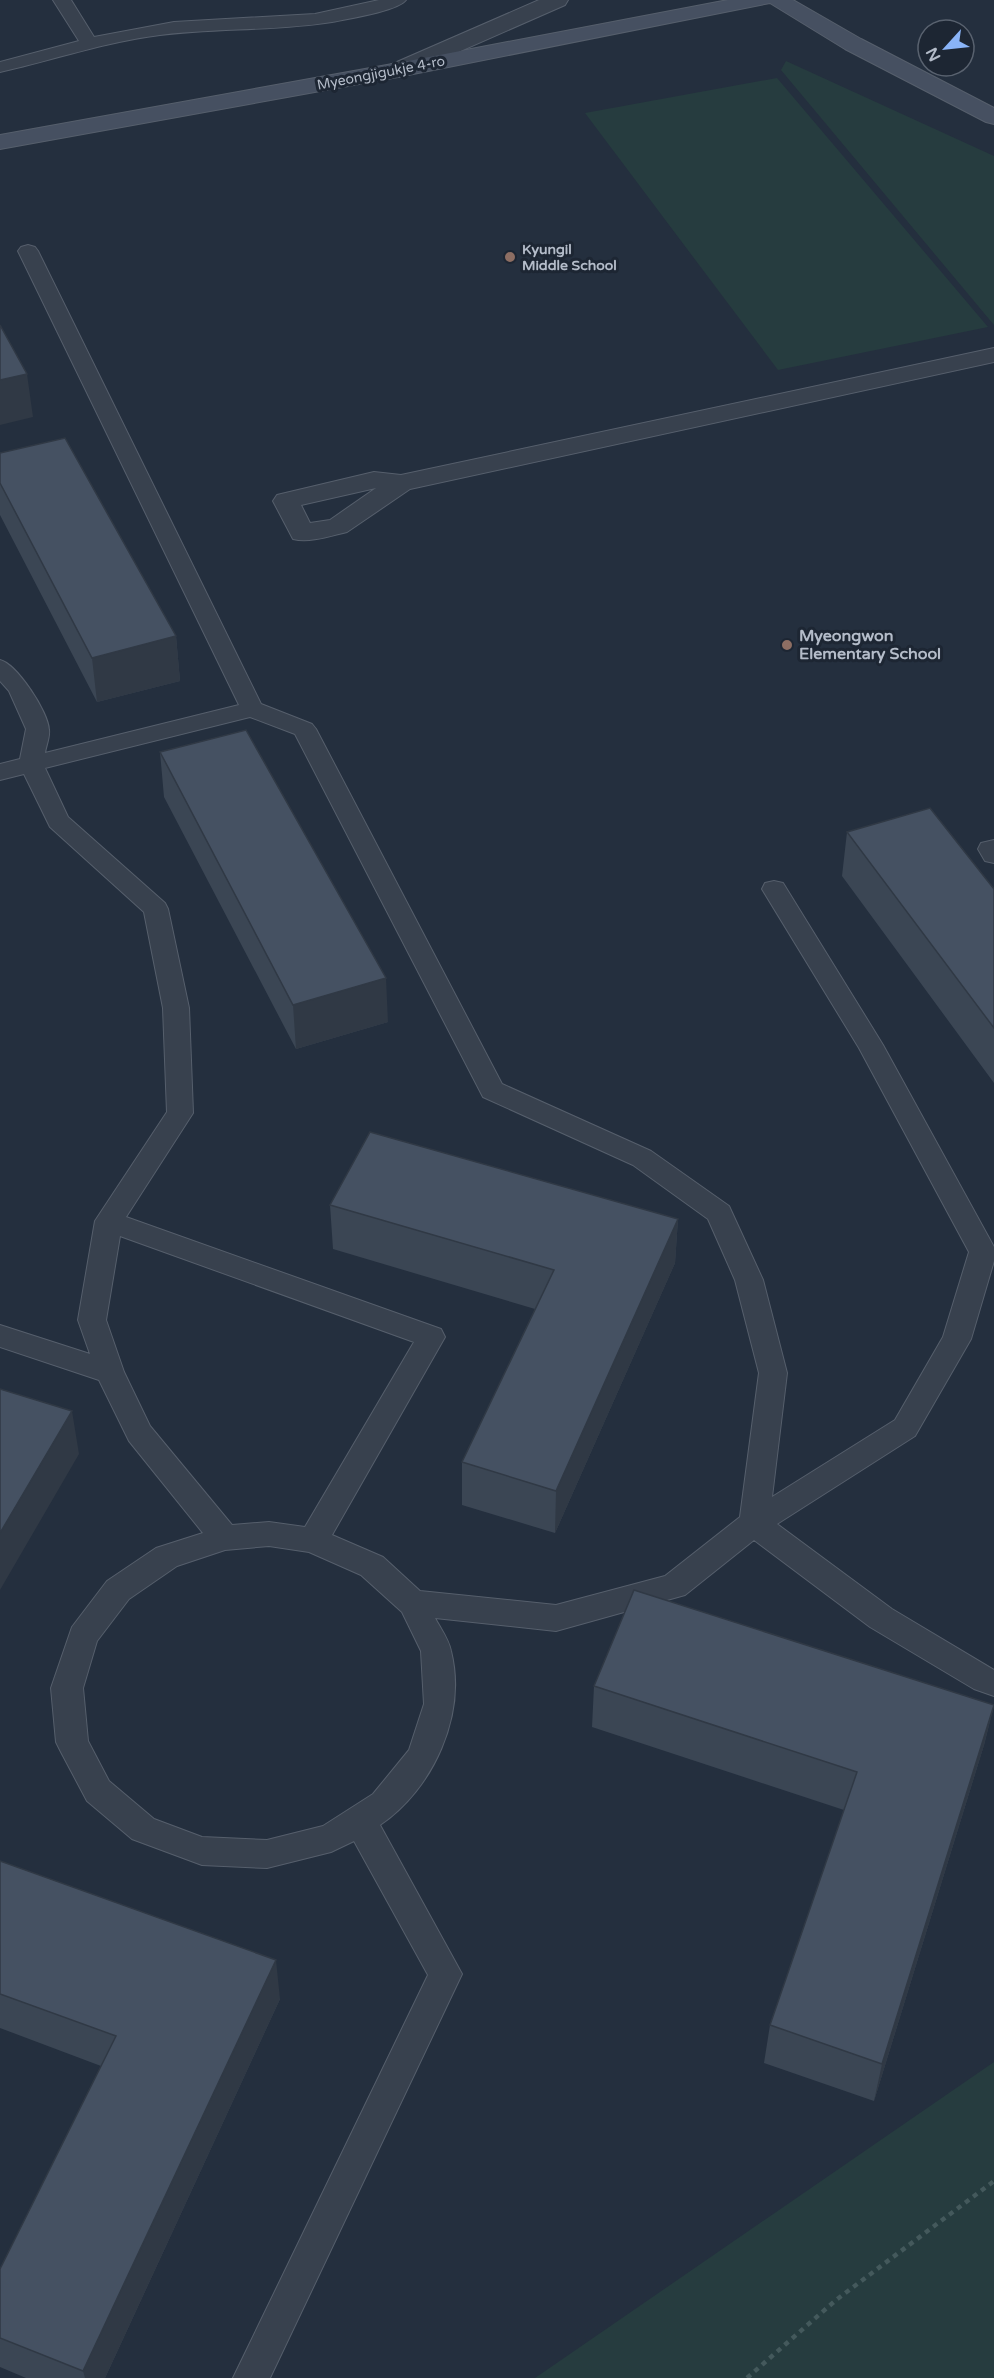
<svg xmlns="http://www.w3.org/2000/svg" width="994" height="2378" viewBox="0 0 994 2378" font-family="'Varela Round',sans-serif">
  <rect width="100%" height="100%" fill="#242f3e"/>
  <path fill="#263c3f" d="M 786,61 L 994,156 L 994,325 L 781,70 Z
    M 777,78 L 988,327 L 778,370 L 585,113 Z
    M 994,2062 L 994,2378 L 535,2378 Z"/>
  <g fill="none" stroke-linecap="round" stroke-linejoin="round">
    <defs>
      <path id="lane" d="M 53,0 L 71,0 L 94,37 L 174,22 L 315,14 L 379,0 L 406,0 C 398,11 347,19 332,22 C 276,31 217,28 160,35 C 105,42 53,60 0,72 L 0,62 L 79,41 Z
        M 28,245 L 35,247 L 38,251 L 261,704 L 312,724 L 316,729 L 502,1084 L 651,1151 L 729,1206 L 763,1280 L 787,1373 L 772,1497 L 895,1420 L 943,1337 L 969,1252 L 859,1048 L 762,889 L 765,883 L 774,881 L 783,883 L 883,1045 L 994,1247 L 994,1261 L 971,1339 L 915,1436 L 777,1524 L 892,1609 L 994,1670 L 994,1696 L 974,1689 L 870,1627 L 754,1540 L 685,1595 L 556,1631 L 435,1618 C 441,1629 449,1640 451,1651 C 467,1715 433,1789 380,1825 L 462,1974 L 270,2378 L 233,2378 L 428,1975 L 354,1841 L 331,1852 L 267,1868 L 202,1865 L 132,1839 L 87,1801 L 61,1752 L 56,1742 L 51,1688 L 72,1627 L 107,1581 L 156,1548 L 203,1533 L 129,1441 L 99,1380 L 0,1347 L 0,1325 L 90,1354 L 78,1320 L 95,1221 L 167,1112 L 163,1008 L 144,912 L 50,827 L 24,774 L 0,780 L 0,764 L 20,759 L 26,729 L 9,691 L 0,681 L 0,660 C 17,664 49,713 49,730 C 50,737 46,746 45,753 L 239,705 L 18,251 L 21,247 ZM 250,717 L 295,734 L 483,1097 L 633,1165 L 708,1219 L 735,1280 L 759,1373 L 740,1517 L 665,1576 L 556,1605 L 420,1591 L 383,1557 L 332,1535 L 445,1337 L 441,1329 L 126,1217 L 193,1113 L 189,1008 L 168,909 L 165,903 L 68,817 L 45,768 ZM 120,1236 L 414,1342 L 305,1527 L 269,1522 L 232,1525 L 150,1426 L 124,1372 L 106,1320 ZM 269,1546 L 309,1552 L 361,1575 L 402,1612 L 421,1651 L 424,1704 L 409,1750 L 373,1794 L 323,1826 L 267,1840 L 202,1837 L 154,1819 L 109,1781 L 88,1741 L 83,1688 L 97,1641 L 129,1599 L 177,1566 L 225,1550 Z
        M 994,840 L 994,863 L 985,861 L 978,849 L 981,843 Z"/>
      <path id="street" d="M 539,0 L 568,0 L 565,5 L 406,75 L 398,77 L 390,75 L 387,70 L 390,65 Z
        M 994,348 L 994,362 L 410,489 L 347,532 C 330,536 310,543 293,539 L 273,501 L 277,495 L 374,472 L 401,475 ZM 376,488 L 330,520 L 310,523 L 301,505 Z"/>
      <path id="secondary" d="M 728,0 L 793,0 L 861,39 L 994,108 L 994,124 L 986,122 L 845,49 L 770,3 L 398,77 L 0,149 L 0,135 L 398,63 Z"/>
    </defs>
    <use href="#lane" stroke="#565f6c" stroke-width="2"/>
    <use href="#street" stroke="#565f6c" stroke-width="2"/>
    <use href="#secondary" stroke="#565f6c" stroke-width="2"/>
    <path stroke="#44595c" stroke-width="4.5" stroke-dasharray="5 5" stroke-linecap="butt" d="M 747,2378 L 836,2300 L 994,2181"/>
    <use href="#lane" fill="#38414e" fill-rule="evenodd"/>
    <use href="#street" fill="#38414e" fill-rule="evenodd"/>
    <use href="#secondary" fill="#465061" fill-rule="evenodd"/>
  </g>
  <path fill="#3b4654" d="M 0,453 L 176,636 L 180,681 L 97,702 L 0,515 Z
    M 160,752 L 388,1022 L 296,1049 L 164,797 Z
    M 847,832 L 994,889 L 994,1083 L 842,876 Z
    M 330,1205 L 678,1219 L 675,1263 L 555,1533 L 462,1505 L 462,1462 L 535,1309 L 333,1249 Z
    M 594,1686 L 994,1705 L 984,1745 L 874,2101 L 764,2063 L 770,2025 L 844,1810 L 592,1727 Z
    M 0,1861 L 280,1999 L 105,2378 L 26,2378 L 0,2367 L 0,2269 L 101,2066 L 0,2028 Z"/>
  <path fill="#303945" d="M 27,374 L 33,417 L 0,425 L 0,380 Z
    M 176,636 L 180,681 L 97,702 L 92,658 Z
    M 386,978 L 388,1022 L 296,1049 L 293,1005 Z
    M 678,1219 L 675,1263 L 555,1533 L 556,1491 Z
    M 72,1411 L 79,1454 L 0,1590 L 0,1533 Z
    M 994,1705 L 984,1745 L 874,2101 L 882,2064 Z
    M 276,1960 L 280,1999 L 105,2378 L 85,2378 L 83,2371 Z"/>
  <path fill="#455162" stroke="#303945" stroke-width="1.5" d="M 0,325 L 27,374 L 0,380 Z
    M 65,438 L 176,636 L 92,658 L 0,483 L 0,453 Z
    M 246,730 L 386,978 L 293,1005 L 160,752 Z
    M 930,808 L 994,889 L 994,1028 L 847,832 Z
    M 370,1132 L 678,1219 L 556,1491 L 462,1462 L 554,1270 L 330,1205 Z
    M 0,1389 L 72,1411 L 0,1533 Z
    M 634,1590 L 994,1705 L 882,2064 L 770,2025 L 857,1772 L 594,1686 Z
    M 0,1861 L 276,1960 L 83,2371 L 0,2338 L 0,2269 L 116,2036 L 0,1994 Z"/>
  <g fill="#8d6e63" stroke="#1d2633" stroke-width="2">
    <circle cx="510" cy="257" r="6"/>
    <circle cx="787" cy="645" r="6"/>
  </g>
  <g text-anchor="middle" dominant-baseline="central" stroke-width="6" stroke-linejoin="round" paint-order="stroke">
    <g font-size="14" fill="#b4bcc9" stroke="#1d2633">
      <text transform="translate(381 73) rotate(-11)">Myeongjigukje 4-ro</text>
    </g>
    <g font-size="14" font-weight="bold" fill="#b4bcc9" stroke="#1d2633" text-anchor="start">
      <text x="522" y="249">Kyungil<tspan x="522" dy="16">Middle School</tspan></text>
    </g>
    <g font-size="16" font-weight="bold" fill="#b4bcc9" stroke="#1d2633" text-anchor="start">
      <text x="799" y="636">Myeongwon<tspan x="799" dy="18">Elementary School</tspan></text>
    </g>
  </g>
  <g transform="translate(946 48) rotate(243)"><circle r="28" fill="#1d2633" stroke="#59626f" stroke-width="1.5"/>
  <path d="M0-4.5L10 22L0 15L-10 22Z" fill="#8ab4f8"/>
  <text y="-9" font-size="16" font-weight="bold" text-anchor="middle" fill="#b4bcc9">N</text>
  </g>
</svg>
